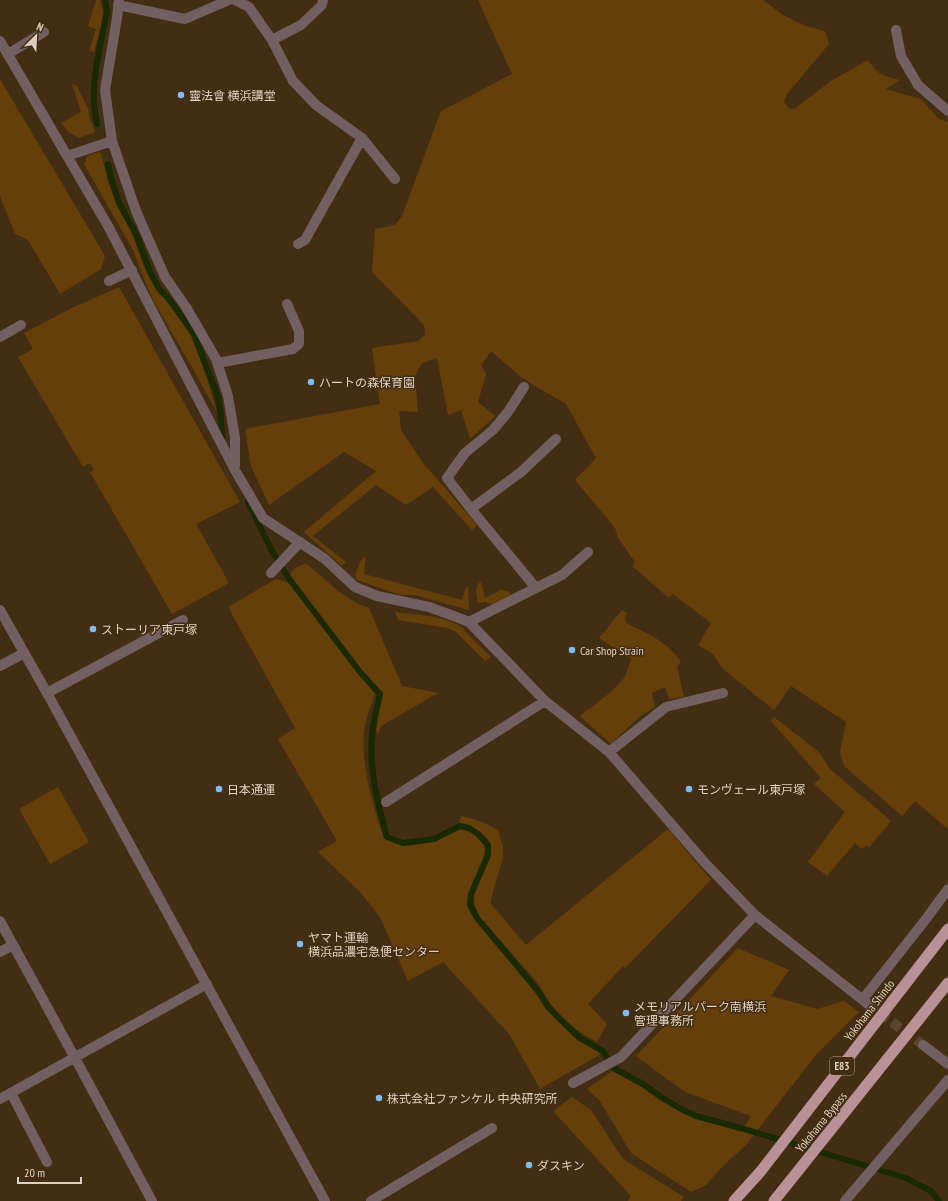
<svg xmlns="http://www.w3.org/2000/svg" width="948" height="1201" viewBox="0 0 948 1201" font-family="'PT Sans Narrow','Noto Sans JP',sans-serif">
  <rect width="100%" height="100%" fill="#442e13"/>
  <path fill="#653f09" d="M 96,0 L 100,0 L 103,13 L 102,22 L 94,52 L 89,51 L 96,29 L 88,26 Z
    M 478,0 L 763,0 L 783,15 L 806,26 L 825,31 L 829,44 L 787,94 L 784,102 L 789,108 L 794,109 L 831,81 L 868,60 C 878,75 882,76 900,80 L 886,89 L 921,99 L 939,119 L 948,122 L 948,829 L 915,801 L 902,816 L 844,766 L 840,752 L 846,722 L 791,686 L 774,710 L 723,669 L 713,654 L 698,645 L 711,623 L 673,594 L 669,598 L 633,567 L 635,562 L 618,538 L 615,528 L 575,480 L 596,458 L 566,404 L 530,383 L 520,376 L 491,351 L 481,365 L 486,374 L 478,402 L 495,416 L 470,439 L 461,410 L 448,415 L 437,358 L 422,363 L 415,375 L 418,412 L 399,411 L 401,430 L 423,463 L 477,525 L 472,530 L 433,487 L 406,505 L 376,485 L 313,536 L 346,562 L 342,566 L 304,532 L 376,471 L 344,452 L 269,505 L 251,466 L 245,429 L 380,404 L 372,348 L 418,341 L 425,335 L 424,325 L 372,272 L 375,229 L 395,225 L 402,216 L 441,111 L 512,74 Z
    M 0,79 L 105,256 L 101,269 L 60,294 L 28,240 L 15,234 L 0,196 Z
    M 72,84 L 77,86 L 89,111 L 89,116 L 95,132 L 79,138 L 67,131 L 61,123 L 81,112 Z
    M 99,152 L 101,153 L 108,182 L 118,207 L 131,231 L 143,264 L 150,280 L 176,311 L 191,336 L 206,376 L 217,412 L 177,341 L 154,302 L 146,284 L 133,250 L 84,164 L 88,155 Z
    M 119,287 L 240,502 L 196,524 L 229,583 L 172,614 L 90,472 L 94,470 L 90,463 L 83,467 L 18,357 L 33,349 L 24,333 L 72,308 Z
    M 364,557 L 366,557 L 364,574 L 462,600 L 466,587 L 468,587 L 469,610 L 415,595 L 400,595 L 357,580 L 355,576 L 360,562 Z
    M 306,563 L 338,591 L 356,603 L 369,608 L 402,686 L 438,693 L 381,726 L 378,735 L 376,729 L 381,694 L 361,671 L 289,576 L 295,568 Z
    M 276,579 L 289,583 L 375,694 C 371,705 365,722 364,732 C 361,767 373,806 384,838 C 390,841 395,844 401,845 C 410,847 433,842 440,839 C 445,836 455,830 460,829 C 468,828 481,838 484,845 C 490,860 464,887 468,907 C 469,911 473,916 476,920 L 535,992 L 546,1009 L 577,1040 L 601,1054 L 540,1089 L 509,1034 L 443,962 L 408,981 L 380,917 L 360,892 L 318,852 L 337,841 L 278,739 L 295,728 L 228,607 Z
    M 481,582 L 485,598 L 501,590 L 508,591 L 511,595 L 493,605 L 485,602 L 478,603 C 477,595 473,586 481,582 Z
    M 622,610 L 627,613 L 625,618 L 626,623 C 648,634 667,641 681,662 L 677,666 L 684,697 L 669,699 L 665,687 L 652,693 L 655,707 L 638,718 L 611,744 L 580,716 L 611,692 L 625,677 L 631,659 L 599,638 Z
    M 395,612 C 416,615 441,615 460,626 L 491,657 L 485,661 L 456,632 L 447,628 L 398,620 Z
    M 774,717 L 819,752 L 830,769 L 891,821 L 869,847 L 866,845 L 862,849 L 855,843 L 827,876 L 808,862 L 845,812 L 814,784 L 821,778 L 771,721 Z
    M 58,787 L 89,842 L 50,864 L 19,809 Z
    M 461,816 C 476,819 486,823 499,831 C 499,837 502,842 503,847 C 505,862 492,886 491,904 L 526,945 L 668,829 L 711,880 L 625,968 L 623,966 L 588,1004 L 607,1024 L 597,1042 L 577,1030 L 563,1018 L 549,1002 L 537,982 L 479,916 C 477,910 474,905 474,898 C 474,880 501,854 486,837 C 479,829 469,826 459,824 Z
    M 738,948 L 789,970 L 771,996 L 817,1009 L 844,1001 L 859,1012 L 815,1056 L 746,1145 L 720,1169 L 706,1185 L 691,1192 L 631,1153 L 600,1101 L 587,1089 L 614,1070 L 681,1112 L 741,1132 L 751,1116 L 685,1092 L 636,1056 Z
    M 572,1097 L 591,1110 L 623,1159 L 684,1197 L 681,1201 L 628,1201 L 631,1196 L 553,1111 Z"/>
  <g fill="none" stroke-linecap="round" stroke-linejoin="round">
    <path stroke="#192900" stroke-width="6" d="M 97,124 C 96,118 95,112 94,106 C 92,74 102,41 107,10 L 105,0
      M 108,164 L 112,181 L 119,203 L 136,234 L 150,271 L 159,289 L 168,298 L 194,334 L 218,397 L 221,414 L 222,441
      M 248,502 L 272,551 L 290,580 L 360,672 L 380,694 C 377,708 373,722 372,736 C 369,770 378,805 387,837 L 403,843 L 434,839 L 460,826 L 469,828 L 478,834 L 488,845 L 488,855 L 471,894 L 470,905 L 477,918 L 538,991 L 549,1008 L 564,1023 L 580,1038 L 603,1051 L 615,1069 L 643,1084 L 661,1097 L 681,1109 L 696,1116 L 741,1128 L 906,1178 L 931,1191 L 939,1201"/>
    <path stroke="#5b462d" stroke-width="10" stroke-dasharray="10 5" stroke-linecap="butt" d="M 868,1004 L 923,1045"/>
    <path stroke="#715f61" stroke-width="10" d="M 896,30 L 901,56 L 918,85
      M 863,999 L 926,919 L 948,889
      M 11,1093 L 47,1162"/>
    <path stroke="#715f61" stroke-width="10" d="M 119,0 L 117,18 L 105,90 L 112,141 L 136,211 L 165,277 L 186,307 L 216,359 L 228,396 L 235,438 L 235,466
      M 235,0 L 249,7 L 272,40 L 293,81 L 316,105 L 362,138 L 395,179
      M 118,5 L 185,19 L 229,0
      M 272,40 L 301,25 L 322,5 L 323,0
      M 0,41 L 108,226 L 235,470 L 263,518 L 325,559 L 355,587 L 377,596 L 429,607 L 459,618 L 469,622 L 545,701 L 609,752 L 705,863 L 755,915 L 868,1004
      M 8,54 L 44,32
      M 918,85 L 948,111
      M 67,156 L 112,141
      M 298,244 L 305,240 L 362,138
      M 109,281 L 132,270
      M 0,337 L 21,325
      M 218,363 L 293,349 L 299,344 L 299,331 L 287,304
      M 471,509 L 521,472 L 556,439
      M 271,573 L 300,542
      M 536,588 L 562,575 L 588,552
      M 469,622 L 536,588 L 471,509 L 447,478 L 465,453 L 493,430 L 508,412 L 524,387
      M 0,666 L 24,653
      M 47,693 L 183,620
      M 609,752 L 666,707 L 723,693
      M 386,802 L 545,701
      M 0,921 L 75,1058 L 152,1201
      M 0,952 L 13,945
      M 923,1045 L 948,1064
      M 573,1083 L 621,1057 L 755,915
      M 0,1099 L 207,984
      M 371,1201 L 492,1128"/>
    <path stroke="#715f61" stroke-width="10" d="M 0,610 L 47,693 L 325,1201
      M 845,1201 L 948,1080"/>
    <path stroke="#b99297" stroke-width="11" d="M 734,1201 L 761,1171 L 948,929
      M 774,1201 L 948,983"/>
  </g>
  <g fill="#7fbdfa" stroke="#442e13" stroke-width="1.5">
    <circle cx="181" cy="95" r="4"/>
    <circle cx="311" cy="382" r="4"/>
    <circle cx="93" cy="629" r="4"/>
    <circle cx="572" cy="650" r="4"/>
    <circle cx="219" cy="789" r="4"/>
    <circle cx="689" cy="789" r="4"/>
    <circle cx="300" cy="944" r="4"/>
    <circle cx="626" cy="1013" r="4"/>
    <circle cx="379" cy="1098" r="4"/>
    <circle cx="529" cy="1165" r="4"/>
  </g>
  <g text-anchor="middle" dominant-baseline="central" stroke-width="3" stroke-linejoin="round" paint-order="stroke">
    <rect fill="#442e13" stroke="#b0a08d" stroke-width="1" x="830" y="1057" width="24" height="18" rx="3"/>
    <g font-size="11" font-weight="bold" fill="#dfd1c1">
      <text x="842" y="1066">E83</text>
    </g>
    <g font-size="12" fill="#dfd1c1" stroke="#442e13" text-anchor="start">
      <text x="189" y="95">靈法會 横浜講堂</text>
      <text x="319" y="382">ハートの森保育園</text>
      <text x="101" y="629">ストーリア東戸塚</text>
      <text x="580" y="650">Car Shop Strain</text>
      <text x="227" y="789">日本通運</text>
      <text x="697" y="789">モンヴェール東戸塚</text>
      <text x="308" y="937">ヤマト運輸<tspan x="308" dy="14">横浜品濃宅急便センター</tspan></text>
      <text x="634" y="1006">メモリアルパーク南横浜<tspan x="634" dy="14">管理事務所</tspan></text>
      <text x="387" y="1098">株式会社ファンケル 中央研究所</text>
      <text x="537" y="1165">ダスキン</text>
    </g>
    <g font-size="12" fill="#dfd1c1" stroke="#442e13">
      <text transform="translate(869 1010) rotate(-52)">Yokohama Shindo</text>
      <text transform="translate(821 1122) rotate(-51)">Yokohama Bypass</text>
    </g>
  </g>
  <g transform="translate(36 36) rotate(24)" stroke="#442e13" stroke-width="3" paint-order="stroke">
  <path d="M0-3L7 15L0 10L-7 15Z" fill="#dfd1c1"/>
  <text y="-6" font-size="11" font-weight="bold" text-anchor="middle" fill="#dfd1c1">N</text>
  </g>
  <path d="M18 1177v6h63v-6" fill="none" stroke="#dfd1c1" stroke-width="2"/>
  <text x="24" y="1177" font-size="12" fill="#dfd1c1" stroke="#442e13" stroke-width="3" paint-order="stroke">20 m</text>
</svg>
